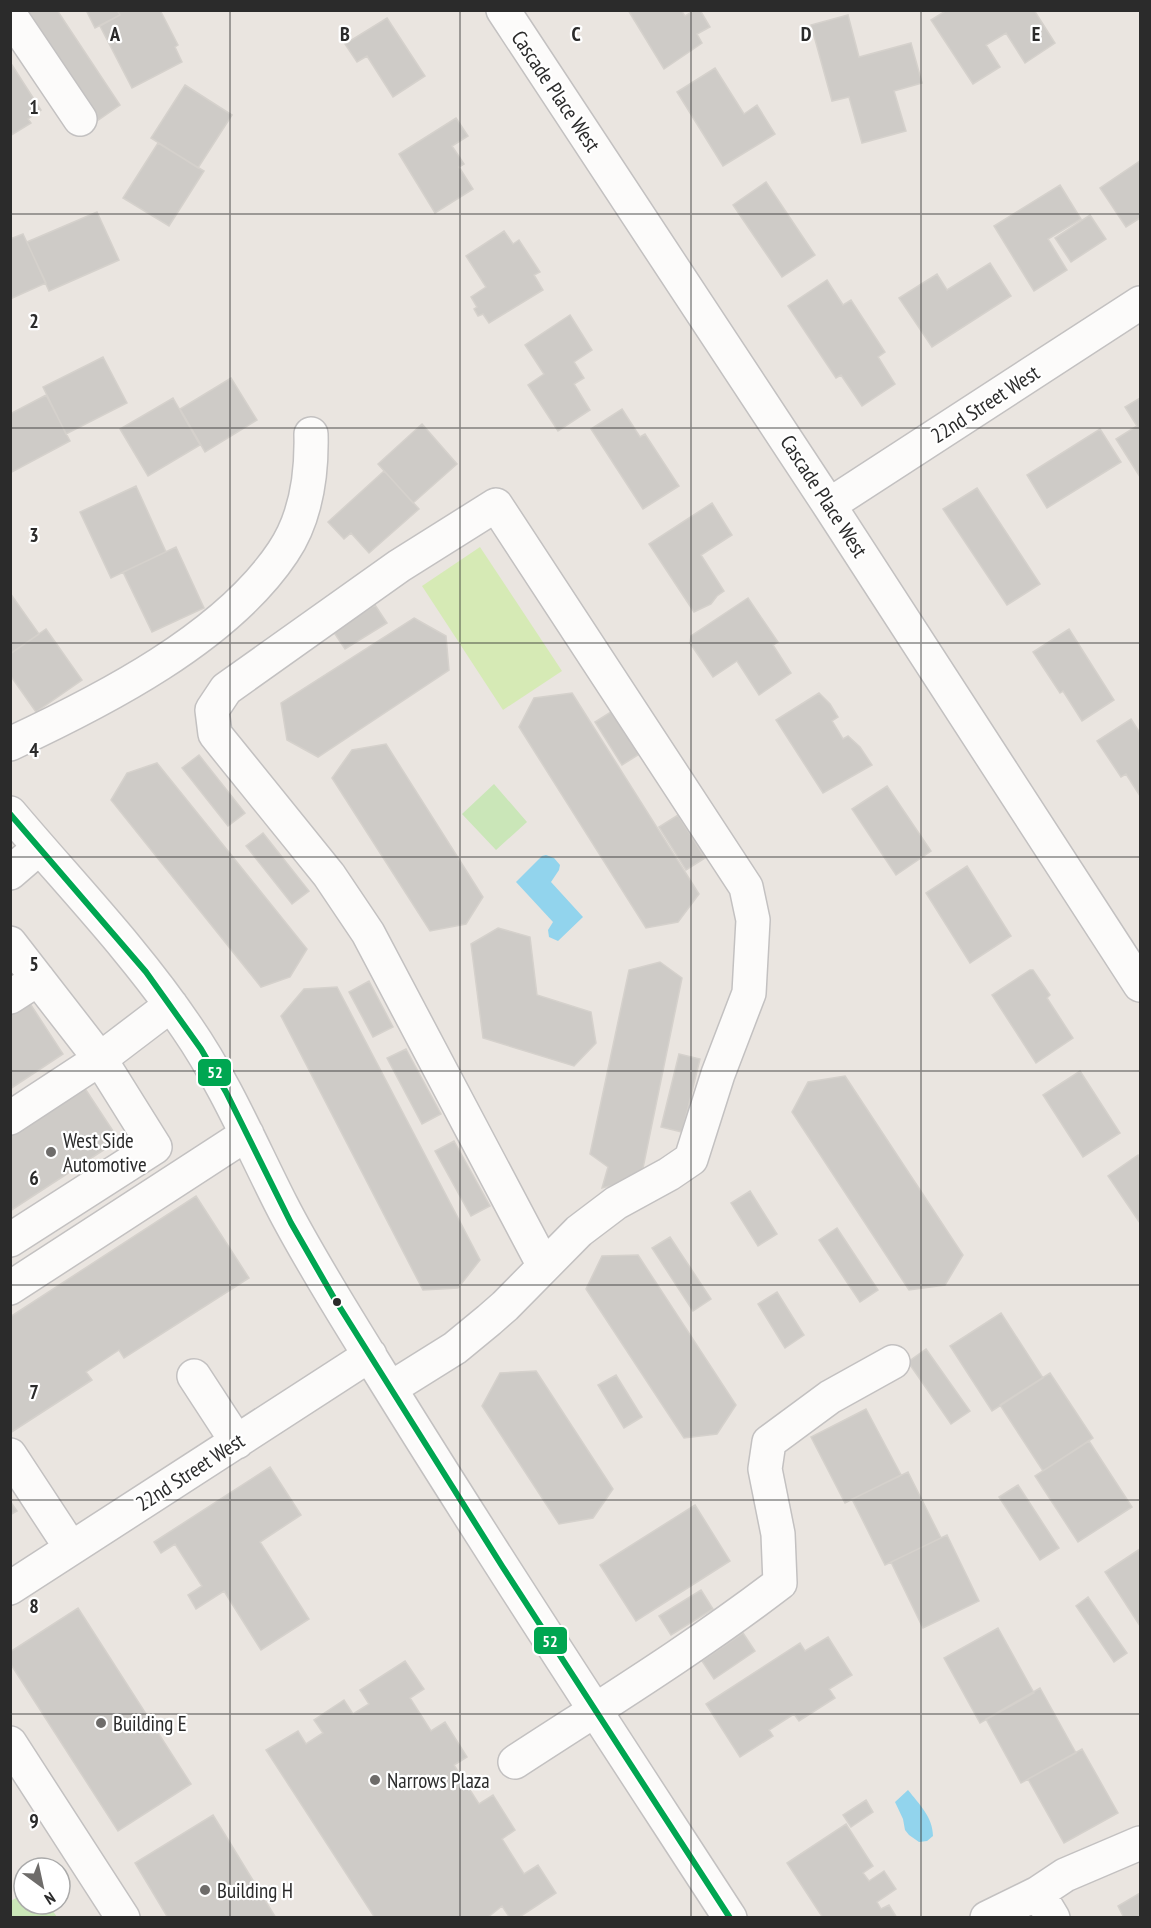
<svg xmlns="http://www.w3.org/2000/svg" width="1151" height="1928" viewBox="0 0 1151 1928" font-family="'PT Sans Narrow',sans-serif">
  <rect width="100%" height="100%" fill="#eae5e0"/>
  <path fill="#cae6b8" d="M 494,784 L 527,822 L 496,850 L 462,814 Z
    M 24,1893 L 24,1904 L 48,1904 L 57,1917 L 11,1917 L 11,1901 Z"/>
  <path fill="#d6eab5" d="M 480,547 L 562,671 L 503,710 L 422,586 Z"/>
  <path fill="#92d4ed" d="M 546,855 L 554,858 L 560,865 L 559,870 L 551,882 L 583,917 L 558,941 L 549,937 L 548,930 L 553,922 L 516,882 L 542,856 Z
    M 908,1790 C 919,1804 933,1817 933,1836 L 927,1841 L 919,1842 L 909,1835 L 905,1830 L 903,1819 L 895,1802 Z"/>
  <path fill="#cecbc7" stroke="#d5d1cc" stroke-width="1.5" d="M 23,10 L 57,10 L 120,105 L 97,121 Z
    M 86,10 L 117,10 L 120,15 L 95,28 Z
    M 117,10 L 160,10 L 178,45 L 175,47 L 182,62 L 132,88 L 100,26 L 120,15 Z
    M 628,10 L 681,10 L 685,16 L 695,10 L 700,10 L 710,27 L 697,34 L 702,43 L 664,69 Z
    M 947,10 L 1034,10 L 1055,43 L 1025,63 L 1006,33 L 986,45 L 1000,67 L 973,84 L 931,20 Z
    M 848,15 L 859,57 L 911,43 L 922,83 L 894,91 L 906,131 L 862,143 L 849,97 L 832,101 L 811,25 Z
    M 387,18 L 425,76 L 393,97 L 367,56 L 357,62 L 345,44 Z
    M 12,65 L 41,110 L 28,119 L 31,123 L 10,136 L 10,66 Z
    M 715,68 L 744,114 L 757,105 L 775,134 L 723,166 L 677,92 Z
    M 185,85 L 232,115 L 198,168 L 151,138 Z
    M 456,118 L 468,136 L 452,146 L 464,164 L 459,167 L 473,189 L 435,213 L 399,154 Z
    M 158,143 L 204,171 L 169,226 L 123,198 Z
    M 1140,161 L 1140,218 L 1126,227 L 1100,188 Z
    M 766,182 L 815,255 L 782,277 L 733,205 Z
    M 1060,185 L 1081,219 L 1048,239 L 1067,270 L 1034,291 L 994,226 Z
    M 97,212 L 119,260 L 49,291 L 27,242 Z
    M 1090,215 L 1106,239 L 1071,262 L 1055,238 Z
    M 504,231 L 513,244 L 519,240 L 540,272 L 534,275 L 543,290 L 489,323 L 483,314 L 478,316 L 474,309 L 477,307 L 471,297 L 486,287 L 466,256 Z
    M 23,234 L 46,283 L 10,299 L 10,239 Z
    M 990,263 L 1011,296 L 932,347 L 899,298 L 937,274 L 947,290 Z
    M 827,280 L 843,305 L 851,300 L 885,352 L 878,357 L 895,384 L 862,406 L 841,375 L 836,378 L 788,306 Z
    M 570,315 L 592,350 L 574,362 L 584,378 L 574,384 L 590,410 L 558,431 L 528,385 L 544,374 L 525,345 Z
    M 103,357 L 127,403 L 66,434 L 43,387 Z
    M 231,378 L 257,420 L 205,452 L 180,409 Z
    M 46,395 L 70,441 L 10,473 L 10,414 Z
    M 173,398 L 200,445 L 148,476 L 120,429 Z
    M 1140,398 L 1140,477 L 1116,439 L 1137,426 L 1125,407 Z
    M 622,409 L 640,437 L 645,434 L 679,486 L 643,509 L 591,429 Z
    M 422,424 L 457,464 L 413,503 L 378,464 Z
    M 1100,429 L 1121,462 L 1047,508 L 1027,475 Z
    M 384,471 L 419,509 L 369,553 L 351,533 L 344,539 L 328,522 Z
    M 136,486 L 166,552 L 111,578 L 80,512 Z
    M 977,488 L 1040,584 L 1007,605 L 943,509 Z
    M 712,503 L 732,535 L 701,555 L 724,591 L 717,596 L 711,604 L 694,612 L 649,544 Z
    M 176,547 L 204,608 L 152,632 L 123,572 Z
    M 10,593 L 39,634 L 10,654 Z
    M 748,598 L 778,642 L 773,645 L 791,673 L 759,695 L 737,661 L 713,677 L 690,643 L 691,636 Z
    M 375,605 L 387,623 L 345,649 L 333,631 Z
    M 414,618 L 446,636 L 449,670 L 318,757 L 287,740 L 281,703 Z
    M 46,629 L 82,680 L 36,712 L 10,675 L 10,654 Z
    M 1069,629 L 1114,700 L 1082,721 L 1063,691 L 1060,693 L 1033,652 Z
    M 572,693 L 699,894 L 678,922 L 646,928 L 519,727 L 534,698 Z
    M 819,693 L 830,704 L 838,717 L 832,721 L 843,739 L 848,736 L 860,747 L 872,765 L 823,793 L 776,720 Z
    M 614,710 L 641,753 L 622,765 L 595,722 Z
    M 1131,719 L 1140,733 L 1140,796 L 1126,774 L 1121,777 L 1097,741 Z
    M 386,744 L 483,897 L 466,924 L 430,931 L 332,778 L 352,750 Z
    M 199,755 L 245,813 L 228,826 L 182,768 Z
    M 157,763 L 307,949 L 290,977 L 261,987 L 111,800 L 127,773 Z
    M 887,786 L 931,851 L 896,875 L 852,809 Z
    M 678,815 L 705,858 L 686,870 L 659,827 Z
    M 263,833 L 309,891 L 292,904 L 246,846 Z
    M 967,866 L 1011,936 L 970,963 L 926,893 Z
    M 498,928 L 530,937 L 537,995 L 591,1012 L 596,1043 L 574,1066 L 483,1038 L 471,944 Z
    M 660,962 L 682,978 L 641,1178 L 602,1188 L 608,1167 L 590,1154 L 629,970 Z
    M 1030,970 L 1033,970 L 1050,995 L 1047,998 L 1073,1038 L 1036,1063 L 992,995 Z
    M 369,981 L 393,1027 L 373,1037 L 349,992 Z
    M 337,987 L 480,1260 L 458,1288 L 423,1290 L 281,1016 L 304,989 Z
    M 27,999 L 63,1054 L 10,1089 L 10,1010 Z
    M 406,1049 L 441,1114 L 422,1124 L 387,1058 Z
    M 679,1054 L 700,1059 L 682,1132 L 661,1127 Z
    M 1080,1071 L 1120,1133 L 1083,1157 L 1043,1095 Z
    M 845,1076 L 963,1255 L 945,1285 L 909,1290 L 792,1112 L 808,1082 Z
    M 82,1084 L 119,1140 L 10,1211 L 10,1132 Z
    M 454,1141 L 490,1206 L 471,1216 L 435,1151 Z
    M 1138,1155 L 1140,1158 L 1140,1223 L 1108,1176 Z
    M 750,1191 L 777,1234 L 758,1246 L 731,1203 Z
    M 196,1196 L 249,1278 L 124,1358 L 119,1350 L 86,1372 L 92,1380 L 10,1433 L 10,1317 Z
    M 837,1228 L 878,1290 L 860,1302 L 819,1240 Z
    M 670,1237 L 711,1299 L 693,1311 L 652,1248 Z
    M 638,1255 L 736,1405 L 717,1434 L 684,1438 L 586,1289 L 602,1256 Z
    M 777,1292 L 804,1335 L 785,1348 L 758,1304 Z
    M 1001,1313 L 1043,1378 L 992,1411 L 950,1346 Z
    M 926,1349 L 970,1411 L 951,1424 L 908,1362 Z
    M 536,1371 L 613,1489 L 593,1518 L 559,1524 L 482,1406 L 500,1373 Z
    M 1050,1373 L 1093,1438 L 1043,1471 L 1000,1405 Z
    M 616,1375 L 642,1417 L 624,1428 L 598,1385 Z
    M 866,1409 L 901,1475 L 845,1503 L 811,1437 Z
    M 1089,1441 L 1132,1507 L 1078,1542 L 1035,1476 Z
    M 270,1467 L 301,1515 L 260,1542 L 309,1619 L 261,1650 L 224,1591 L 196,1609 L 188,1595 L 202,1586 L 175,1544 L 161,1553 L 154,1542 Z
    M 908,1472 L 941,1538 L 885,1565 L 852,1499 Z
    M 1018,1485 L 1059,1548 L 1040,1560 L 999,1497 Z
    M 10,1501 L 17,1511 L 10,1515 Z
    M 695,1505 L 730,1561 L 636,1621 L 600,1565 Z
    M 947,1535 L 979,1601 L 923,1628 L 891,1562 Z
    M 1140,1549 L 1140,1626 L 1105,1572 Z
    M 701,1590 L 713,1609 L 671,1635 L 659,1616 Z
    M 1088,1597 L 1127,1653 L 1114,1662 L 1076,1606 Z
    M 78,1608 L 191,1784 L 118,1831 L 10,1663 L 10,1652 Z
    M 998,1628 L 1034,1693 L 980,1723 L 944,1658 Z
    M 743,1633 L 755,1651 L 714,1679 L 702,1661 Z
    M 828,1637 L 852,1675 L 829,1689 L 835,1698 L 799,1721 L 794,1714 L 769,1730 L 773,1736 L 740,1757 L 706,1704 L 800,1643 L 805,1651 Z
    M 405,1661 L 424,1689 L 410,1698 L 431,1731 L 445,1722 L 467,1757 L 454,1765 L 479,1804 L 493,1795 L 515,1830 L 502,1839 L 524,1874 L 538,1865 L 556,1893 L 518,1918 L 510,1918 L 502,1906 L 487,1918 L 375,1918 L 266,1750 L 298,1731 L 306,1744 L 323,1733 L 314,1720 L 344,1700 L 353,1714 L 369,1704 L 360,1690 Z
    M 1040,1688 L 1076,1753 L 1021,1783 L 986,1719 Z
    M 1082,1749 L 1118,1813 L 1064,1843 L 1028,1779 Z
    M 866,1800 L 873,1812 L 851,1827 L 843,1815 Z
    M 213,1815 L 276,1918 L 168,1918 L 135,1863 Z
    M 846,1824 L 873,1866 L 863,1873 L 869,1881 L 884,1871 L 896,1889 L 877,1902 L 881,1909 L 889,1905 L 897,1918 L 823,1918 L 787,1863 Z
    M 1140,1893 L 1140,1918 L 1124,1918 L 1118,1906 Z"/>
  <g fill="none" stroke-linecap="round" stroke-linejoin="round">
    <defs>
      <path id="minor" d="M 503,10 L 829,505 L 1140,985
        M 10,15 L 80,119
        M 829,505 L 1140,303
        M 10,744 C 102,701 226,638 283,552 C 306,518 312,474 311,434
        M 10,813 C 70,884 135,951 187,1028 C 225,1083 251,1145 281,1204 C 307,1255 338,1304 368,1353 C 485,1543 608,1730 730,1918
        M 10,873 L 39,848
        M 10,943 L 100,1059 L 155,1147 L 10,1240
        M 10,997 L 38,979
        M 10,1118 L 100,1059 L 171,1005
        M 10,1288 L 247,1134
        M 194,1376 L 237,1442
        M 391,1388 L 455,1348 L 489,1320 L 505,1306 L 579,1231 L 616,1203 L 669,1174 L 691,1159 L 718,1074 L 749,993 L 753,920 L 746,887 L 496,505 L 399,566 L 226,689 L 212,710 L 215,734 L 329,875 L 368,933 L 544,1266
        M 10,1455 L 71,1548
        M 10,1588 L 370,1355
        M 10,1743 L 123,1918
        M 515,1762 C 604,1704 695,1648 780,1583 L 778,1534 L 765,1469 L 769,1442 L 830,1397 L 893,1362
        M 1038,1893 L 1053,1918
        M 987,1918 L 1038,1893 L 1065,1875 L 1140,1843"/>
    </defs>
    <use href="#minor" stroke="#c3c1c1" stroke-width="36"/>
    <use href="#minor" stroke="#fcfbfa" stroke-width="33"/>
    <defs>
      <path id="bus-1" d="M 10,814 L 146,972 L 201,1049 L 226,1092 L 291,1223 L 334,1298 L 502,1566 L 730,1918"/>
    </defs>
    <use href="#bus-1" stroke="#fff" stroke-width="10"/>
    <use href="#bus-1" stroke="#00a651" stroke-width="6"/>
  </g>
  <path fill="none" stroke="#2b2b2b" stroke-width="1.5" stroke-opacity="0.55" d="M 230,10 L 230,1918M 460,10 L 460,1918M 691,10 L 691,1918M 921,10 L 921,1918M 10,214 L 1140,214M 10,428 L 1140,428M 10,643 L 1140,643M 10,857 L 1140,857M 10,1071 L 1140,1071M 10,1285 L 1140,1285M 10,1500 L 1140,1500M 10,1714 L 1140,1714"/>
  <g fill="#6e6c6a" stroke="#fff" stroke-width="2">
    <circle cx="51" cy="1152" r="6"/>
    <circle cx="101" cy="1723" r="6"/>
    <circle cx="375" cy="1780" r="6"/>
    <circle cx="205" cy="1890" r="6"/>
  </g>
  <circle fill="#2b2b2b" stroke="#fff" stroke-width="2" cx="337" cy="1302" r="5"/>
  <g text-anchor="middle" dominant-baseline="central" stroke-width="4.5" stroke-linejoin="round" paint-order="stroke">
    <g font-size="21" fill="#2b2b2b" stroke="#fff">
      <text transform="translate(556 91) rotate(56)">Cascade Place West</text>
      <text transform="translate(985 404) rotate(-33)">22nd Street West</text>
      <text transform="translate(824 496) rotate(57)">Cascade Place West</text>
      <text transform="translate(190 1472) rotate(-33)">22nd Street West</text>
    </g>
    <g font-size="21" fill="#2b2b2b" stroke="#fff" text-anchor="start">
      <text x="63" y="1140">West Side<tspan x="63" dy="24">Automotive</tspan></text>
      <text x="113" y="1723">Building E</text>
      <text x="387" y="1780">Narrows Plaza</text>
      <text x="217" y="1890">Building H</text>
    </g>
  </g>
  <g font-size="20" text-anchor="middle" font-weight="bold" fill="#2b2b2b" stroke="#fff" stroke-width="4.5" stroke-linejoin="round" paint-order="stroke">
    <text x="115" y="41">A</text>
    <text x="345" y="41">B</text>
    <text x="576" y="41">C</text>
    <text x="806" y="41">D</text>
    <text x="1036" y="41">E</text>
    <text x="34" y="114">1</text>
    <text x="34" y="328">2</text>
    <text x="34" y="542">3</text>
    <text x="34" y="757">4</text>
    <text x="34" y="971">5</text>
    <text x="34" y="1185">6</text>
    <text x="34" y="1399">7</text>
    <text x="34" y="1613">8</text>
    <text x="34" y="1828">9</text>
  </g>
  <g stroke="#fff" stroke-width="2">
    <rect x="197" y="1058" width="35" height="29" rx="6" fill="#00a651"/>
    <rect x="533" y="1626" width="35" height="29" rx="6" fill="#00a651"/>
  </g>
  <g font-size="16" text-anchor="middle" font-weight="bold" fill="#fff">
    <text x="215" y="1078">52</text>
    <text x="550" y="1647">52</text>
  </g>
  <rect width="1151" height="1928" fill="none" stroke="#2b2b2b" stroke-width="24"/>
  <g transform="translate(42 1886) rotate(147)"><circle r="28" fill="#ffffff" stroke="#aaaaaa" stroke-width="1.5"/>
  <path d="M0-4.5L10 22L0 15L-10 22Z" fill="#6e6c6a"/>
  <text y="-9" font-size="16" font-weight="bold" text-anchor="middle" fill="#2b2b2b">N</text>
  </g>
</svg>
